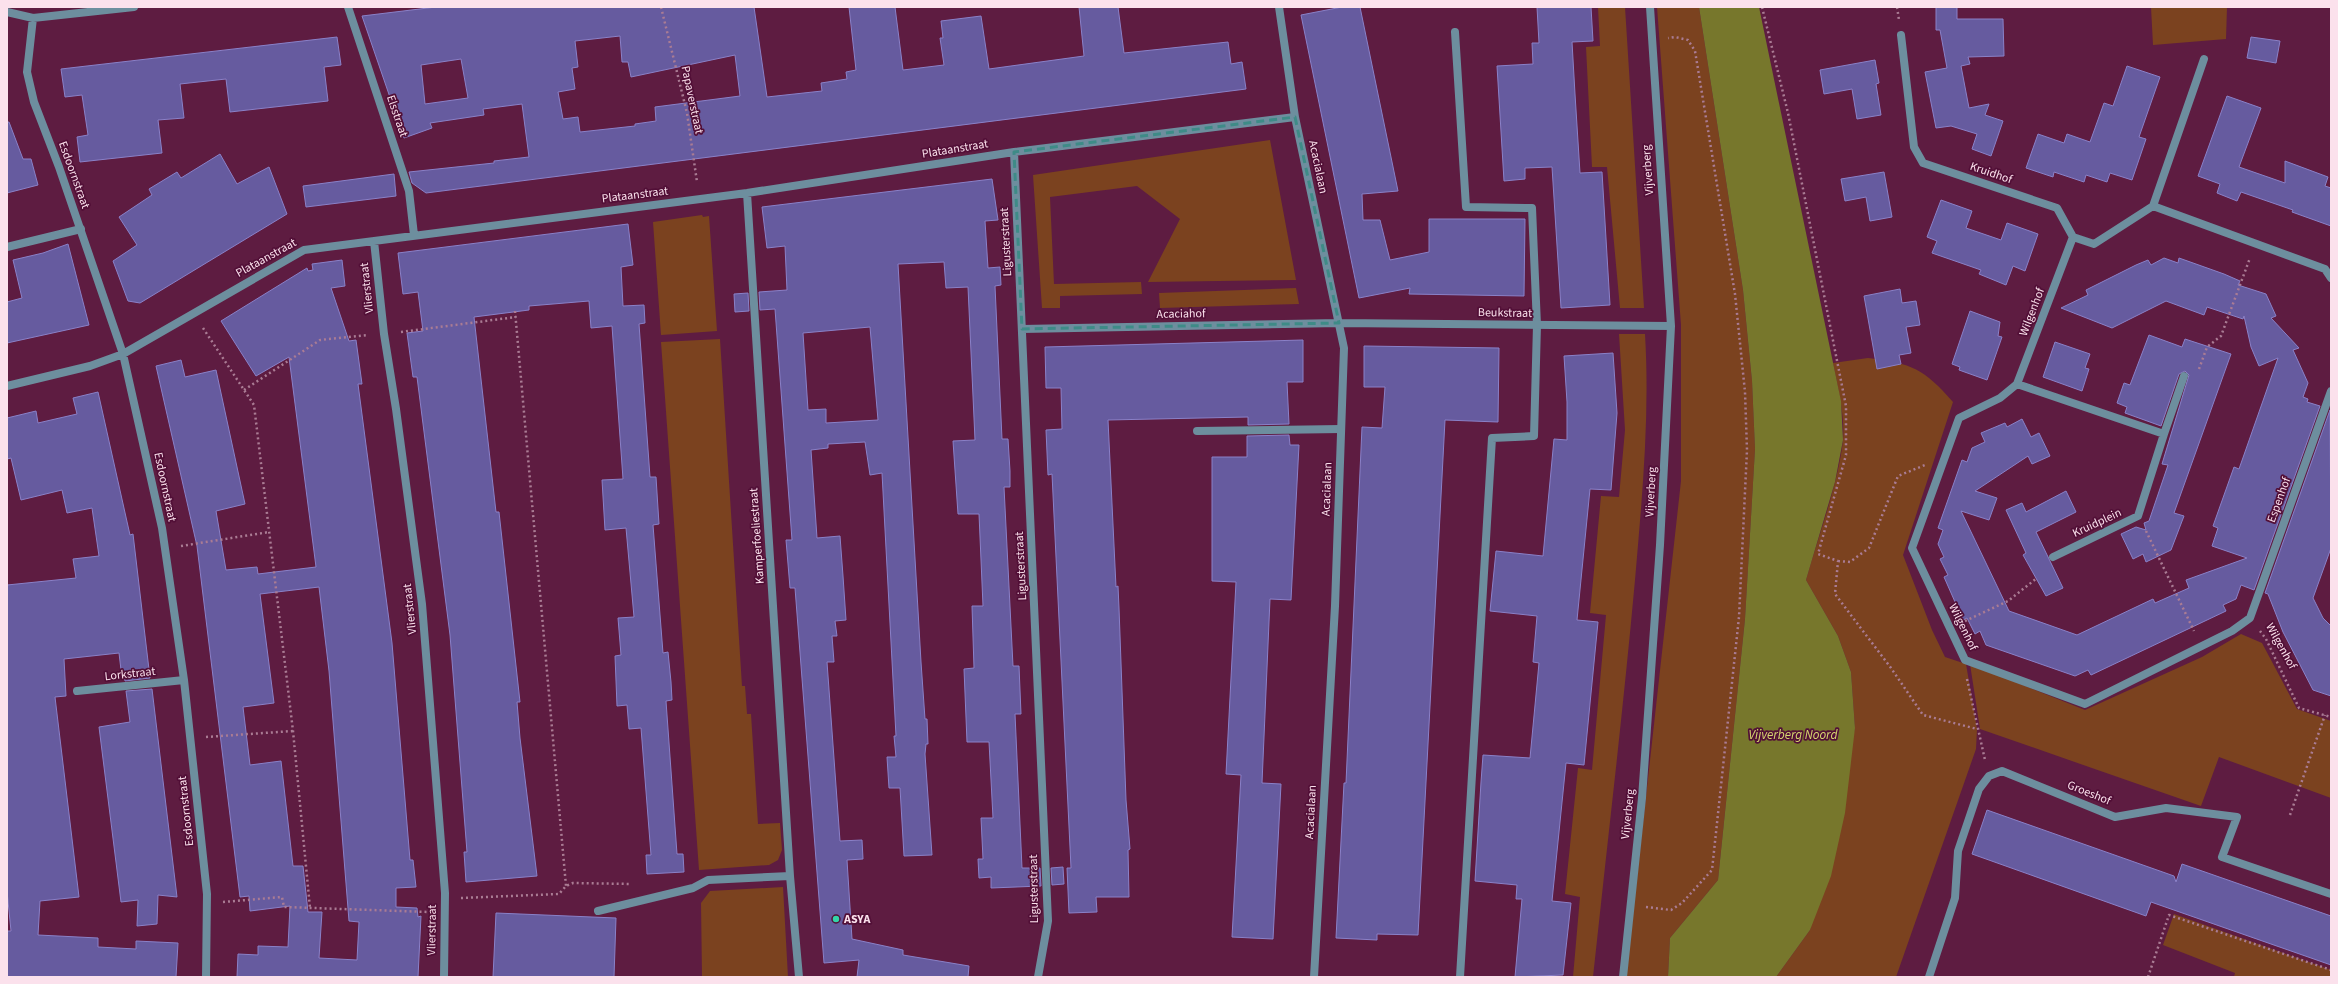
<svg xmlns="http://www.w3.org/2000/svg" width="2338" height="984" viewBox="0 0 2338 984" font-family="'Source Sans 3',sans-serif">
  <rect width="100%" height="100%" fill="#5e1c41"/>
  <path fill="#7b421f" d="M 1598,7 L 1625,7 L 1644,308 L 1620,308 L 1607,167 L 1592,167 L 1586,47 L 1600,46 Z
    M 1657,7 L 1699,7 L 1743,290 L 1752,381 L 1755,449 L 1745,619 L 1718,880 L 1670,938 L 1668,977 L 1626,977 L 1681,481 L 1681,325 Z
    M 2151,7 L 2227,7 L 2226,39 L 2153,45 Z
    M 1270,140 L 1296,280 L 1148,282 L 1180,219 L 1137,186 L 1050,197 L 1054,284 L 1141,282 L 1142,294 L 1060,296 L 1060,308 L 1042,308 L 1033,175 Z
    M 702,215 L 703,217 L 709,216 L 717,331 L 661,335 L 653,222 Z
    M 1296,288 L 1299,304 L 1160,308 L 1159,293 Z
    M 1619,334 L 1645,334 C 1650,416 1642,498 1635,580 C 1623,713 1607,845 1593,977 L 1573,977 L 1580,897 L 1565,894 L 1578,768 L 1592,770 L 1606,615 L 1590,613 L 1601,496 L 1619,497 L 1625,430 Z
    M 720,339 L 742,686 L 745,686 L 747,714 L 751,714 L 758,824 L 780,823 L 782,850 L 778,860 L 769,865 L 699,870 L 661,342 Z
    M 1868,358 C 1913,364 1923,368 1953,402 L 1903,555 L 1932,630 L 1945,657 L 1966,664 L 1977,729 L 1976,749 L 1896,977 L 1776,977 L 1810,930 L 1855,728 L 1851,672 L 1838,636 L 1806,580 C 1819,534 1837,488 1843,441 C 1845,415 1838,388 1833,363 Z
    M 2241,634 L 2262,643 L 2297,709 L 2331,721 L 2331,798 L 2219,757 L 2201,806 L 1980,729 L 1970,664 L 2085,710 L 2202,657 Z
    M 783,887 L 788,977 L 702,977 L 701,903 L 710,891 Z
    M 2174,914 L 2331,970 L 2331,977 L 2234,977 L 2235,973 L 2163,945 Z"/>
  <path fill="#77772c" d="M 1699,7 L 1759,7 L 1841,401 L 1843,440 L 1835,482 L 1806,580 L 1838,636 L 1851,672 L 1855,728 L 1845,813 L 1831,876 L 1810,930 L 1776,977 L 1668,977 L 1670,938 L 1718,880 L 1745,619 L 1755,449 L 1752,381 L 1743,290 Z"/>
  <path fill="#665b9f" stroke="#8a81c8" fill-rule="evenodd" d="M 436,7 L 754,7 L 767,97 L 822,91 L 821,83 L 847,79 L 846,72 L 856,70 L 849,7 L 895,7 L 903,70 L 944,65 L 940,38 L 943,38 L 941,21 L 981,16 L 989,69 L 1084,56 L 1079,7 L 1118,7 L 1124,53 L 1228,42 L 1231,64 L 1242,62 L 1246,89 L 426,193 L 412,183 L 409,172 L 494,163 L 494,161 L 529,157 L 522,104 L 483,109 L 484,115 L 430,123 L 432,128 L 404,138 L 362,16 ZM 620,36 L 622,62 L 628,62 L 631,77 L 735,55 L 740,96 L 655,107 L 656,121 L 635,124 L 635,126 L 580,132 L 578,117 L 563,119 L 558,92 L 575,89 L 572,68 L 578,67 L 575,41 ZM 461,59 L 468,98 L 425,104 L 421,65 Z
    M 1342,7 L 1360,7 L 1398,191 L 1362,194 L 1363,220 L 1380,220 L 1390,260 L 1429,252 L 1429,219 L 1525,219 L 1524,296 L 1409,294 L 1410,288 L 1359,298 L 1301,15 Z
    M 1537,7 L 1591,7 L 1593,41 L 1572,42 L 1575,94 L 1580,173 L 1602,172 L 1610,305 L 1561,308 L 1552,167 L 1525,168 L 1525,179 L 1504,181 L 1497,66 L 1533,64 L 1532,43 L 1539,43 Z
    M 1936,7 L 1957,7 L 1957,19 L 2003,19 L 2004,56 L 1968,57 L 1970,64 L 1961,66 L 1969,108 L 1989,104 L 1985,115 L 2003,121 L 1991,156 L 1972,149 L 1977,134 L 1951,126 L 1936,128 L 1925,72 L 1947,68 L 1940,30 L 1936,30 Z
    M 337,37 L 341,65 L 324,67 L 328,101 L 230,112 L 226,79 L 180,84 L 184,118 L 158,120 L 162,153 L 80,162 L 77,137 L 88,135 L 82,95 L 65,97 L 61,69 Z
    M 2251,37 L 2280,41 L 2276,63 L 2247,58 Z
    M 1875,60 L 1879,83 L 1876,84 L 1881,115 L 1857,119 L 1852,89 L 1824,94 L 1820,70 Z
    M 2127,66 L 2160,77 L 2139,137 L 2146,139 L 2132,180 L 2110,173 L 2107,182 L 2086,175 L 2084,182 L 2054,172 L 2053,177 L 2026,168 L 2038,134 L 2064,143 L 2067,134 L 2090,142 L 2104,103 L 2113,106 Z
    M 2227,96 L 2261,108 L 2239,167 L 2285,183 L 2285,161 L 2328,177 L 2325,186 L 2331,188 L 2331,226 L 2292,212 L 2293,210 L 2241,192 L 2237,201 L 2217,193 L 2220,184 L 2198,176 Z
    M 7,122 L 9,122 L 23,159 L 31,159 L 38,185 L 7,193 Z
    M 220,154 L 237,184 L 269,167 L 287,214 L 140,303 L 128,301 L 113,261 L 137,245 L 119,217 L 152,195 L 149,189 L 177,172 L 181,178 Z
    M 1884,172 L 1892,217 L 1870,221 L 1866,197 L 1845,201 L 1841,179 Z
    M 394,174 L 396,196 L 306,207 L 303,186 Z
    M 992,179 L 998,220 L 985,221 L 988,268 L 1000,267 L 1001,285 L 995,286 L 1002,439 L 1008,439 L 1010,471 L 1010,487 L 1004,487 L 1013,666 L 1019,666 L 1021,714 L 1015,714 L 1022,868 L 1040,868 L 1041,886 L 991,888 L 991,877 L 979,878 L 978,859 L 983,859 L 981,818 L 993,818 L 989,742 L 967,742 L 964,669 L 974,668 L 972,606 L 983,606 L 979,514 L 958,514 L 953,441 L 975,440 L 968,287 L 946,288 L 944,262 L 898,264 L 921,662 L 925,719 L 927,719 L 928,744 L 926,744 L 925,754 L 932,855 L 904,856 L 900,788 L 889,788 L 887,757 L 896,757 L 894,736 L 896,736 L 882,473 L 870,475 L 865,442 L 828,444 L 828,448 L 811,450 L 817,538 L 840,536 L 843,576 L 846,620 L 835,621 L 837,636 L 832,636 L 834,662 L 827,662 L 840,841 L 862,840 L 863,859 L 847,860 L 852,939 L 903,950 L 903,955 L 969,966 L 968,977 L 857,977 L 859,960 L 824,963 L 795,588 L 790,588 L 786,540 L 792,540 L 775,309 L 760,310 L 759,292 L 787,290 L 785,246 L 767,248 L 762,207 ZM 870,327 L 878,420 L 826,423 L 826,409 L 808,410 L 803,333 Z
    M 1941,200 L 1972,211 L 1966,228 L 2001,240 L 2007,223 L 2038,234 L 2025,271 L 2013,266 L 2006,285 L 1979,274 L 1981,270 L 1932,253 L 1937,241 L 1927,237 Z
    M 628,224 L 633,265 L 621,267 L 623,306 L 644,305 L 645,323 L 639,324 L 650,477 L 656,477 L 659,524 L 653,525 L 659,602 L 663,653 L 668,652 L 671,682 L 672,700 L 666,701 L 677,854 L 683,854 L 684,872 L 647,874 L 646,855 L 651,855 L 641,728 L 629,729 L 627,705 L 617,706 L 615,656 L 621,655 L 618,618 L 634,617 L 626,528 L 605,530 L 602,480 L 623,479 L 612,326 L 591,328 L 589,301 L 529,306 L 529,310 L 474,317 L 496,512 L 499,512 L 520,702 L 517,702 L 520,738 L 537,876 L 466,882 L 464,852 L 467,852 L 450,635 L 417,377 L 413,377 L 407,333 L 423,331 L 418,292 L 403,294 L 398,253 Z
    M 68,244 L 89,325 L 7,343 L 7,302 L 22,298 L 13,260 L 43,253 Z
    M 2164,258 L 2178,263 L 2179,258 L 2224,274 L 2240,281 L 2238,285 L 2266,294 L 2276,316 L 2271,318 L 2299,348 L 2293,350 L 2308,383 L 2303,397 L 2308,399 L 2307,402 L 2320,406 L 2254,590 L 2241,585 L 2236,599 L 2223,605 L 2226,611 L 2091,675 L 2088,670 L 2075,676 L 1986,645 L 1980,631 L 1975,634 L 1967,618 L 1963,620 L 1944,577 L 1948,575 L 1940,559 L 1944,557 L 1938,544 L 1943,530 L 1938,528 L 1962,460 L 1967,462 L 1972,448 L 1985,442 L 1981,433 L 2005,423 L 2007,427 L 2022,419 L 2031,437 L 2039,433 L 2050,456 L 2032,464 L 2028,456 L 1975,491 L 1997,498 L 1989,520 L 1961,511 L 2009,611 L 2077,635 L 2153,599 L 2155,603 L 2189,588 L 2186,580 L 2247,558 L 2212,546 L 2218,528 L 2213,526 L 2234,467 L 2239,469 L 2278,358 L 2259,366 L 2251,347 L 2244,316 L 2243,319 L 2207,307 L 2204,315 L 2166,301 L 2112,328 L 2061,308 L 2088,295 L 2086,290 L 2136,265 L 2148,260 L 2151,265 Z
    M 342,260 L 345,286 L 331,288 L 349,341 L 356,340 L 362,384 L 358,384 L 392,643 L 410,860 L 413,860 L 416,887 L 396,888 L 396,907 L 417,908 L 418,917 L 421,916 L 418,977 L 237,977 L 238,954 L 258,955 L 258,946 L 288,947 L 290,906 L 250,911 L 249,896 L 240,897 L 197,546 L 156,366 L 181,360 L 185,377 L 216,370 L 245,504 L 216,511 L 226,570 L 257,567 L 258,574 L 316,567 L 289,357 L 256,376 L 221,321 L 307,268 L 308,271 L 313,270 L 312,264 ZM 319,587 L 329,671 L 349,921 L 359,922 L 357,960 L 319,958 L 322,912 L 308,912 L 303,866 L 293,866 L 281,761 L 250,765 L 243,707 L 274,703 L 260,594 Z
    M 1900,289 L 1902,303 L 1916,301 L 1920,325 L 1906,327 L 1911,353 L 1899,355 L 1901,364 L 1877,369 L 1864,296 Z
    M 748,293 L 749,311 L 735,312 L 734,294 Z
    M 1970,311 L 2000,322 L 1998,336 L 2002,337 L 1987,380 L 1959,370 L 1960,367 L 1952,364 Z
    M 2149,335 L 2182,347 L 2185,339 L 2231,354 L 2174,513 L 2184,516 L 2171,550 L 2146,562 L 2143,554 L 2133,559 L 2121,534 L 2136,527 L 2146,530 L 2144,523 L 2149,521 L 2168,465 L 2162,464 L 2189,375 L 2185,371 L 2179,374 L 2161,426 L 2125,413 L 2127,407 L 2117,403 L 2124,383 L 2130,385 Z
    M 1303,340 L 1303,382 L 1287,382 L 1289,424 L 1248,425 L 1248,417 L 1108,420 L 1116,587 L 1118,586 L 1119,608 L 1126,800 L 1130,849 L 1128,850 L 1129,897 L 1096,897 L 1097,912 L 1069,913 L 1067,868 L 1071,868 L 1052,474 L 1048,475 L 1046,430 L 1062,429 L 1061,388 L 1046,388 L 1045,347 Z
    M 2055,342 L 2090,354 L 2085,368 L 2089,369 L 2082,391 L 2043,377 Z
    M 1364,346 L 1499,348 L 1498,422 L 1445,420 L 1418,935 L 1377,934 L 1377,940 L 1336,938 L 1344,783 L 1346,783 L 1362,427 L 1382,428 L 1385,387 L 1364,387 Z
    M 1613,353 L 1617,413 L 1611,490 L 1590,489 L 1577,620 L 1598,622 L 1584,765 L 1566,763 L 1552,901 L 1571,903 L 1563,975 L 1515,977 L 1522,899 L 1516,899 L 1517,885 L 1475,881 L 1481,782 L 1483,755 L 1530,758 L 1539,663 L 1533,662 L 1537,616 L 1490,611 L 1496,551 L 1543,556 L 1554,439 L 1567,440 L 1567,402 L 1564,356 Z
    M 98,392 L 130,535 L 133,534 L 150,678 L 125,681 L 123,670 L 121,670 L 119,653 L 64,659 L 66,696 L 55,697 L 79,897 L 40,901 L 38,935 L 98,938 L 98,947 L 136,949 L 136,941 L 178,943 L 176,977 L 7,977 L 7,931 L 11,931 L 7,891 L 7,585 L 76,578 L 73,559 L 99,556 L 92,508 L 67,513 L 62,490 L 21,500 L 11,458 L 7,459 L 7,418 L 36,411 L 38,423 L 77,414 L 73,398 Z
    M 2330,410 L 2331,548 L 2313,598 L 2323,618 L 2331,626 L 2331,696 L 2313,690 L 2283,632 L 2268,594 L 2265,593 Z
    M 1289,435 L 1290,445 L 1299,445 L 1291,600 L 1270,599 L 1262,783 L 1281,784 L 1273,939 L 1232,937 L 1241,775 L 1226,774 L 1236,582 L 1212,581 L 1212,457 L 1247,457 L 1247,436 Z
    M 2066,491 L 2076,512 L 2036,532 L 2063,588 L 2046,596 L 2023,555 L 2026,553 L 2006,510 L 2022,503 L 2026,512 Z
    M 152,689 L 177,897 L 158,895 L 157,924 L 137,926 L 138,900 L 121,902 L 99,727 L 130,722 L 126,691 Z
    M 1987,810 L 2174,876 L 2176,882 L 2182,864 L 2331,916 L 2331,965 L 2151,902 L 2146,916 L 1972,854 Z
    M 1063,867 L 1064,884 L 1052,885 L 1051,868 Z
    M 496,913 L 616,918 L 614,977 L 493,977 Z"/>
  <g fill="none" stroke-linecap="round" stroke-linejoin="round">
    <path stroke="#aa7c94" stroke-width="2.5" stroke-dasharray="2 3" stroke-linecap="butt" d="M 661,7 L 687,113 L 697,182
      M 1762,7 L 1788,113 L 1846,406 L 1846,455 L 1818,554 L 1838,561 L 1835,594 L 1891,668 L 1923,715 L 1977,729
      M 1897,7 L 1899,20
      M 515,311 L 566,886
      M 203,328 L 254,405 L 293,731 L 310,908
      M 401,332 L 516,317
      M 2199,369 L 2207,347 L 2221,336 L 2250,258
      M 244,390 L 320,340 L 368,335
      M 2146,531 L 2194,631
      M 181,546 L 269,532
      M 1838,561 L 1850,562 L 1869,548 L 1898,476 L 1925,465
      M 1965,621 L 2008,601 L 2037,578
      M 2260,631 L 2266,639 L 2299,708 L 2331,717
      M 1967,679 L 1985,760
      M 206,737 L 293,731
      M 2290,815 L 2325,715
      M 461,898 L 559,894 L 566,886 L 573,883 L 631,884
      M 223,902 L 282,897 L 284,907 L 429,912
      M 1646,907 L 1671,910 L 1682,903 L 1712,870 L 1739,617 L 1747,450 L 1745,392 L 1735,294 L 1695,51 L 1688,40 L 1675,37 L 1668,38
      M 2148,977 L 2169,915 L 2331,970"/>
    <path stroke="#6d8e9e" stroke-width="8" d="M 1455,32 L 1466,207 L 1532,208 L 1537,325 L 1534,436 L 1492,438 L 1460,977
      M 7,247 L 81,229
      M 1197,431 L 1341,429"/>
    <path stroke="#6d8e9e" stroke-width="8" d="M 348,7 L 409,191 L 414,235
      M 1279,7 L 1295,117 L 1344,348 L 1335,606 L 1314,977
      M 7,12 L 33,18 L 134,7
      M 33,18 L 27,72 L 34,102 L 59,167 L 123,354 L 162,528 L 184,680 L 207,894 L 206,977
      M 1901,35 L 1914,147 L 1923,163 L 2057,208 L 2073,237 L 2094,244 L 2153,206 L 2325,269 L 2331,278
      M 1014,152 L 1048,921 L 1038,977
      M 747,193 L 790,876 L 799,977
      M 2153,206 L 2204,59
      M 2073,237 L 2017,384 L 2000,398 L 1959,418 L 1912,548 L 1965,660 L 2085,704 L 2232,631 L 2250,618 L 2331,391
      M 374,241 L 384,334 L 396,409 L 422,604 L 445,893 L 444,977
      M 1022,329 L 1339,323 L 1671,326
      M 2017,384 L 2164,434 L 2184,376
      M 7,386 L 90,366 L 123,354 L 304,250 L 747,193 L 1014,152 L 1295,117
      M 2053,557 L 2138,516 L 2164,434
      M 77,691 L 184,680
      M 598,911 L 693,888 L 708,880 L 790,876
      M 1623,977 L 1642,798 L 1660,545 L 1671,326 L 1650,7
      M 1929,977 L 1955,898 L 1958,851 L 1979,789 L 1989,776 L 2002,771 L 2115,817 L 2166,808 L 2237,817 L 2222,857 L 2331,894"/>
  </g>
  <path fill="none" stroke="#3e8b87" stroke-width="3" stroke-dasharray="8 5" stroke-linejoin="round" d="M 1295,117 L 1339,323 L 1022,329 L 1014,152 Z"/>
  <circle fill="#33d4a8" stroke="#520f37" stroke-width="1.5" cx="836" cy="919" r="4"/>
  <g text-anchor="middle" dominant-baseline="central" stroke-width="3.5" stroke-linejoin="round" paint-order="stroke">
    <g font-size="12" fill="#fbe1ec" stroke="#520f37">
      <text transform="translate(692 100) rotate(78)">Papaverstraat</text>
      <text transform="translate(397 116) rotate(71)">Elsstraat</text>
      <text transform="translate(955 149) rotate(-9)">Plataanstraat</text>
      <text transform="translate(1318 167) rotate(78)">Acacialaan</text>
      <text transform="translate(1648 170) rotate(-94)">Vijverberg</text>
      <text transform="translate(1991 173) rotate(19)">Kruidhof</text>
      <text transform="translate(74 175) rotate(70)">Esdoornstraat</text>
      <text transform="translate(635 195) rotate(-7)">Plataanstraat</text>
      <text transform="translate(1006 242) rotate(-93)">Ligusterstraat</text>
      <text transform="translate(266 258) rotate(-29)">Plataanstraat</text>
      <text transform="translate(367 288) rotate(-96)">Vlierstraat</text>
      <text transform="translate(2032 312) rotate(-69)">Wilgenhof</text>
      <text transform="translate(1505 313) rotate(1)">Beukstraat</text>
      <text transform="translate(1181 314) rotate(-1)">Acaciahof</text>
      <text transform="translate(165 487) rotate(78)">Esdoornstraat</text>
      <text transform="translate(1327 489) rotate(-88)">Acacialaan</text>
      <text transform="translate(1651 492) rotate(-87)">Vijverberg</text>
      <text transform="translate(2279 500) rotate(-70)">Espenhof</text>
      <text transform="translate(2097 523) rotate(-25)">Kruidplein</text>
      <text transform="translate(757 536) rotate(-94)">Kamperfoeliestraat</text>
      <text transform="translate(1021 566) rotate(-93)">Ligusterstraat</text>
      <text transform="translate(410 609) rotate(-96)">Vlierstraat</text>
      <text transform="translate(1963 627) rotate(64)">Wilgenhof</text>
      <text transform="translate(2281 646) rotate(61)">Wilgenhof</text>
      <text transform="translate(130 674) rotate(-6)">Lorkstraat</text>
      <text transform="translate(2089 793) rotate(22)">Groeshof</text>
      <text transform="translate(186 811) rotate(-96)">Esdoornstraat</text>
      <text transform="translate(1311 812) rotate(-87)">Acacialaan</text>
      <text transform="translate(1628 814) rotate(-84)">Vijverberg</text>
      <text transform="translate(1034 889) rotate(-91)">Ligusterstraat</text>
      <text transform="translate(432 930) rotate(-89)">Vlierstraat</text>
    </g>
    <g font-size="12" font-weight="bold" fill="#fbe1ec" stroke="#520f37" text-anchor="start">
      <text x="844" y="919">ASYA</text>
    </g>
    <g font-size="13" font-style="italic" fill="#d6d76f" stroke="#520f37">
      <text x="1793" y="735">Vijverberg Noord</text>
    </g>
  </g>
  <rect width="2338" height="984" fill="none" stroke="#fbe1ec" stroke-width="16"/>
</svg>
